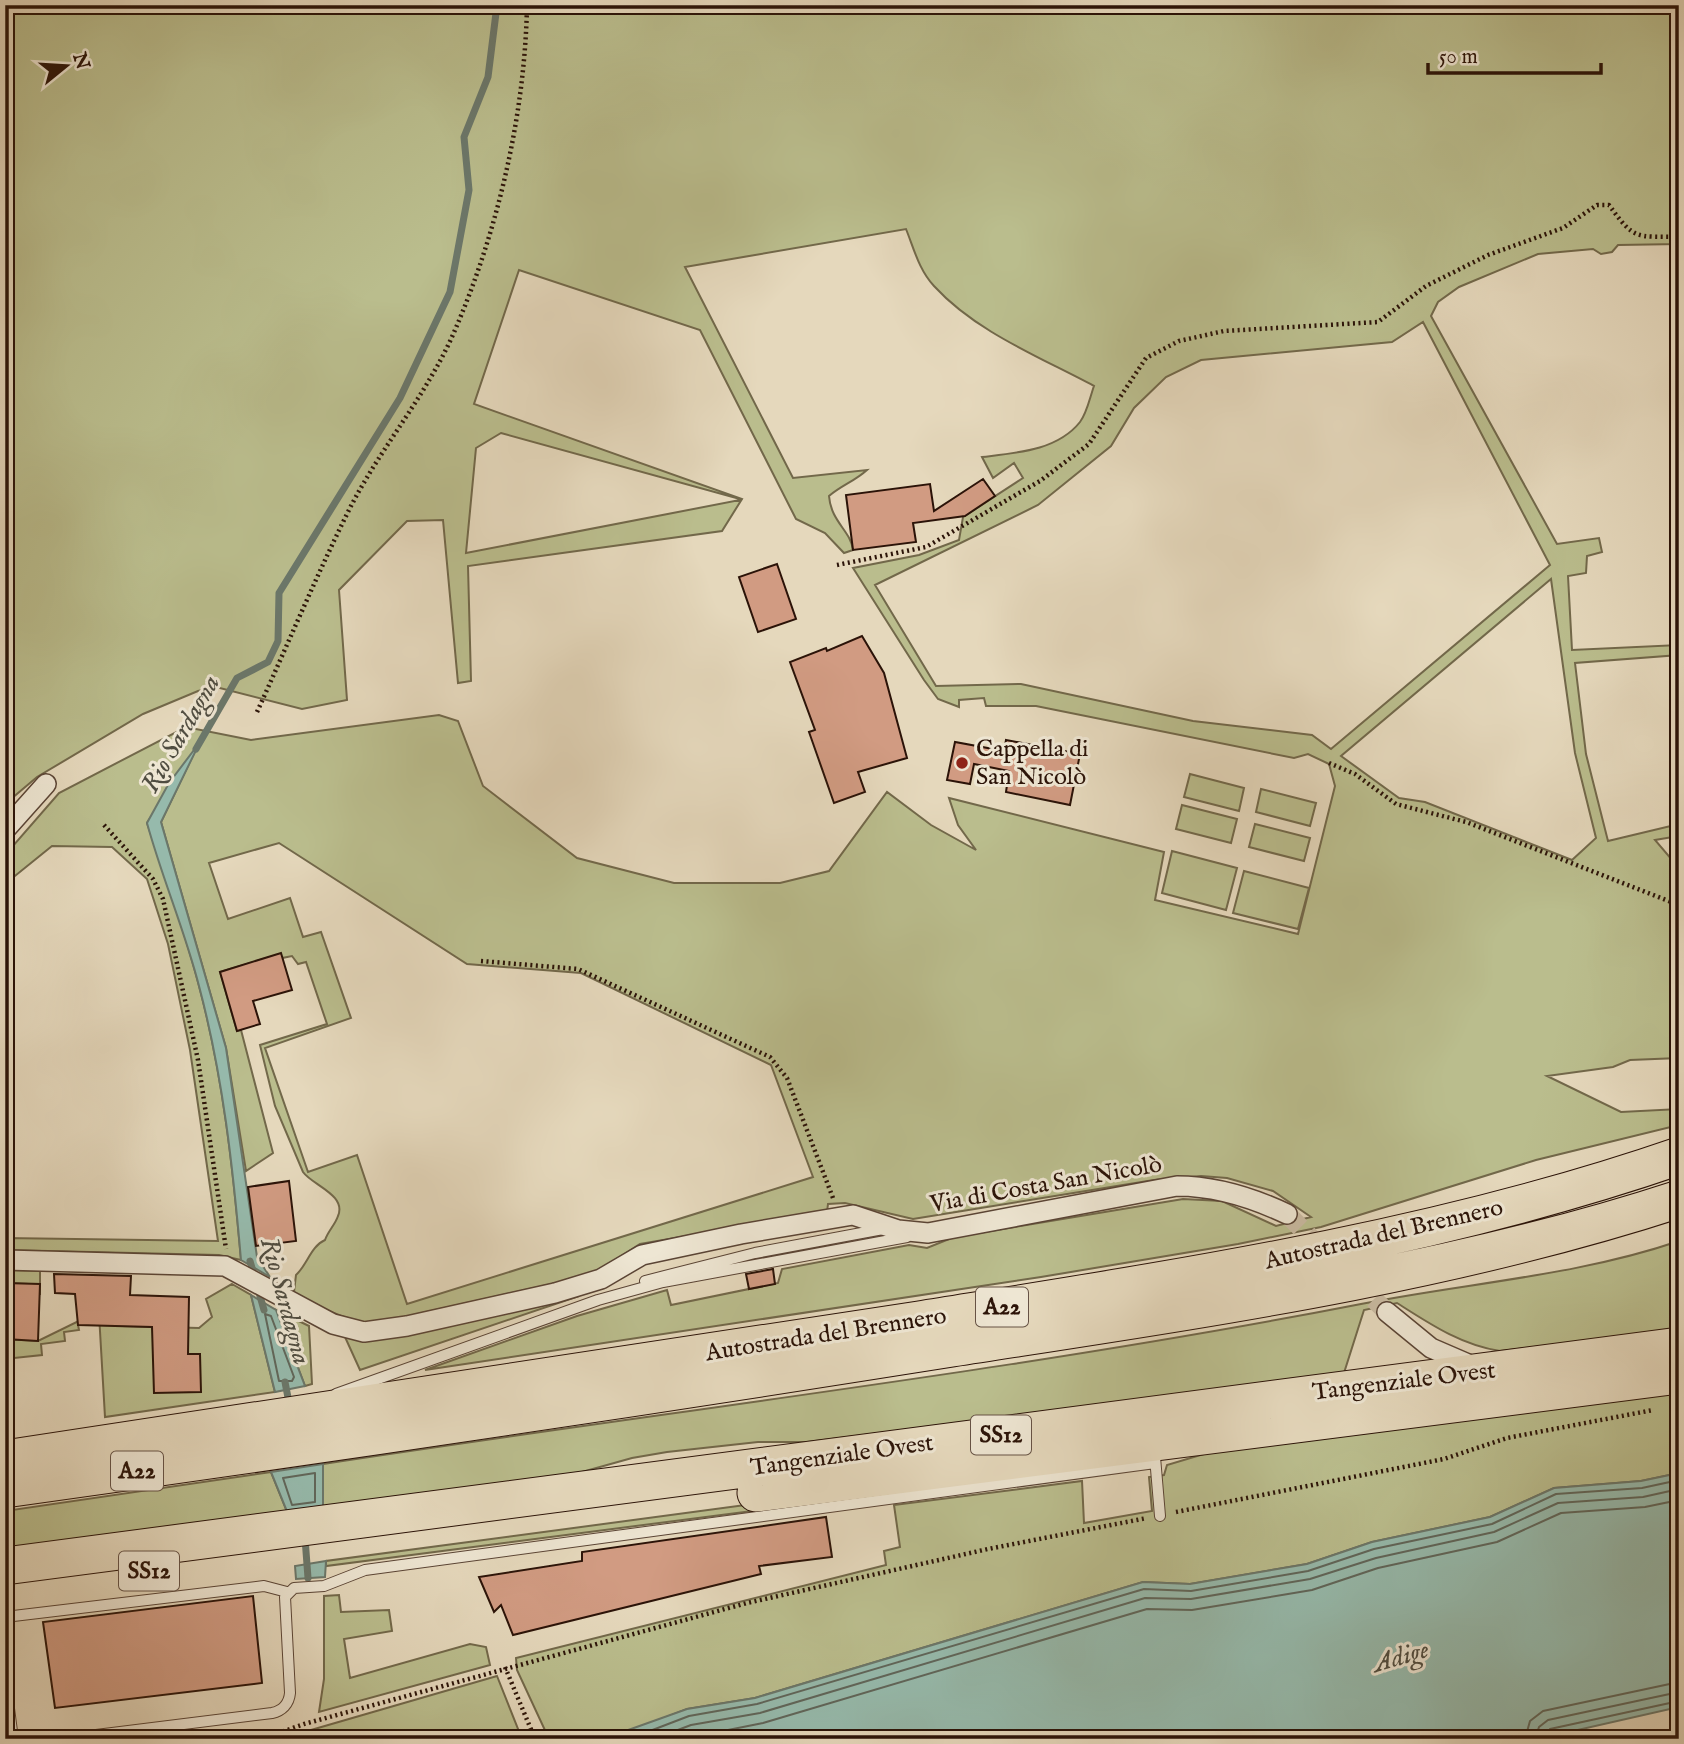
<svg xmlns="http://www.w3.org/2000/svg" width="1684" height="1744" viewBox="0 0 1684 1744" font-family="'IM FELL English',serif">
  <rect width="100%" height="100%" fill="#e5d8bc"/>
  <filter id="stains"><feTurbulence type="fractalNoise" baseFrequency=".00286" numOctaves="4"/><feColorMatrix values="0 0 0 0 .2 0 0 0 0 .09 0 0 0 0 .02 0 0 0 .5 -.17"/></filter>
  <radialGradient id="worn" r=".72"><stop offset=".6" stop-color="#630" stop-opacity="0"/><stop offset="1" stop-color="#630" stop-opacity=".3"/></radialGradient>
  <path fill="#babd8d" stroke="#72684a" stroke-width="2" fill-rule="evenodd" d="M 5,5 L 1679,5 L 1679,244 L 1618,245 L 1612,252 L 1601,254 L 1593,249 L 1538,254 L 1459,287 L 1438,302 L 1431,316 L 1557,544 L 1599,538 L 1602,552 L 1587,556 L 1586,573 L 1568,576 L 1572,650 L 1679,645 L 1679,655 L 1575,663 L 1586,754 L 1608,841 L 1679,824 L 1679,836 L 1655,840 L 1679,868 L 1679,892 L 1676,893 L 1679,895 L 1679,1058 L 1630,1060 L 1613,1067 L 1547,1076 L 1621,1112 L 1679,1109 L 1679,1125 L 1536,1160 L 1321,1227 L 1238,1244 L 1041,1277 L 425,1370 L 577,1316 L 667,1290 L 671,1305 L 778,1283 L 782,1269 L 909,1245 L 927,1248 L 954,1237 L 1183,1199 L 1222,1201 L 1276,1226 L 1311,1217 L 1273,1191 L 1227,1178 L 1201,1176 L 1154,1180 L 913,1219 L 845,1203 L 828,1204 L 827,1212 L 640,1244 L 592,1275 L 373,1324 C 343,1320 320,1307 294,1292 L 296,1275 C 307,1265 311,1246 325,1240 C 328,1231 335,1225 338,1216 C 347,1195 312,1185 303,1172 L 275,1106 L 260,1045 L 327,1024 L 306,962 L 298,964 L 292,956 L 282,958 L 280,954 L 220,972 L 237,1031 L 241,1030 L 273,1153 L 246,1171 L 226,1048 L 161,822 L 198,745 L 147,823 C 165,877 185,931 199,986 C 223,1076 233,1168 241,1260 L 219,1255 L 5,1250 L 5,1238 L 218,1241 L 190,1050 L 168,944 L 147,879 L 112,847 L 52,846 L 5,884 L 5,855 L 59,793 L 186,727 L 251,740 L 439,715 L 458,721 L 483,786 L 577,858 L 674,883 L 780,883 L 829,871 L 887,792 L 931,825 L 976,850 L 958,825 L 949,798 L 1164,852 L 1155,900 L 1298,934 L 1335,786 L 1329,764 L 1308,754 L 1294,758 L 1036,706 L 986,706 L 984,698 L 959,700 L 959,707 L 938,699 L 924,680 L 853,568 L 919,555 L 959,540 L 963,517 L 1023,478 L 1014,463 L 993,478 L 982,457 C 1015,453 1057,451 1080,422 C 1087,413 1090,397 1094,386 C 1040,357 976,332 934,286 C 919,270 914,249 906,229 L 685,267 L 793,478 L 867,470 C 855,481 842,485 829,496 C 831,522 851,531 853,550 L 844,553 L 825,533 L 796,519 L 700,330 L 519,270 L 474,404 L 742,499 L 722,531 L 468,566 L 471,681 L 458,683 L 443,520 L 407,521 L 339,590 L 347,700 L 302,709 L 216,687 L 198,691 L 143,714 L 37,777 L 5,804 ZM 1423,322 L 1550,565 L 1331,749 L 1312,735 L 1193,721 L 1021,684 L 936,686 L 875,585 L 1038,505 L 1111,446 L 1134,408 L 1166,377 L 1201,360 L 1392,342 ZM 501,433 L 740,499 L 740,500 L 466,553 L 476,448 ZM 1551,579 L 1575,753 L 1596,838 L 1572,860 L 1425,802 L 1399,798 L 1341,756 ZM 279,843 L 467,964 L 581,973 L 771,1065 L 813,1177 L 407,1304 L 357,1155 L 308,1172 L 265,1048 L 351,1018 L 321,932 L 303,937 L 290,898 L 228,919 L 209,863 Z
    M 1190,774 L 1244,788 L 1239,811 L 1184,797 Z
    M 1261,789 L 1316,803 L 1310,826 L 1256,812 Z
    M 1182,805 L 1237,819 L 1231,843 L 1176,829 Z
    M 1255,824 L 1310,838 L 1304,861 L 1249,847 Z
    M 1172,851 L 1237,868 L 1226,910 L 1162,893 Z
    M 1244,871 L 1309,888 L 1298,929 L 1233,913 Z
    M 1679,1241 L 1679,1330 L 1500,1351 C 1461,1345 1430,1324 1397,1303 L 1364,1310 L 1343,1376 L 807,1442 L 758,1442 L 667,1452 L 632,1458 L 557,1479 L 323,1510 L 323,1464 C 669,1411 1017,1371 1361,1304 C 1466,1283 1577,1276 1679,1241 Z
    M 5,1270 L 40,1271 L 40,1294 L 27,1294 L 28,1284 L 5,1283 Z
    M 232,1284 L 251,1295 L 275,1392 L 105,1417 L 99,1314 L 122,1326 L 199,1328 L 212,1317 L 206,1299 Z
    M 579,1296 L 360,1370 L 345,1337 L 357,1339 C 432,1327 506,1316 579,1296 Z
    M 276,1310 L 309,1326 L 312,1384 L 305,1386 Z
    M 91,1315 L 88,1324 L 78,1325 L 79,1330 L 64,1332 L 65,1341 L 41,1344 L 42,1355 L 5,1359 L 5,1339 L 38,1341 Z
    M 1679,1386 L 1679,1473 L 1641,1481 L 1554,1488 L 1490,1517 L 1372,1542 L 1307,1564 L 1190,1584 L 1143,1582 L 755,1698 L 687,1709 L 618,1736 L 603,1739 L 549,1739 L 517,1670 L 516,1658 L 886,1565 L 884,1551 L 900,1547 L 894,1505 L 1082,1481 L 1084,1523 L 1152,1511 L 1149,1477 L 1164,1475 L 1167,1465 L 1244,1442 Z
    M 1046,1465 L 1046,1473 L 326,1566 L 326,1561 Z
    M 271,1472 L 288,1514 L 5,1551 L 5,1511 Z
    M 339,1595 L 341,1612 L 389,1610 L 392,1631 L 344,1639 L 350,1678 L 470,1644 L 486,1647 L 490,1665 L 319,1712 L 324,1679 L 324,1596 Z
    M 497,1676 L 522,1739 L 280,1739 Z"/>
  <path fill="#96baac" stroke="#6b776a" stroke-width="2" d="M 200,742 L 161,822 L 226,1048 L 257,1257 L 270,1277 L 241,1260 C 233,1168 223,1076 199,986 C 185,931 162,878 147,823 L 169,783 Z
    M 251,1295 L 276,1310 L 305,1386 L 275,1392 Z
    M 323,1464 L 323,1510 L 288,1514 L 271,1472 Z
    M 1679,1473 L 1679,1707 L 1538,1739 L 603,1739 L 687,1709 L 755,1698 L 1143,1582 L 1190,1584 L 1307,1564 L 1372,1542 L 1490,1517 L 1554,1488 L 1641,1481 Z
    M 326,1561 L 325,1577 L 296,1579 L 295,1566 Z"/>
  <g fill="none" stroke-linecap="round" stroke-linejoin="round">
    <path stroke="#60665a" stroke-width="2" d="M 265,1314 L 271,1316 L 294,1377 L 292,1381 L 279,1381 Z
      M 315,1473 L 315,1502 L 292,1505 L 283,1478 Z
      M 629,1739 L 689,1716 L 757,1704 L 1144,1589 L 1191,1591 L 1308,1571 L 1374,1549 L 1492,1524 L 1556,1494 L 1642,1488 L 1679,1480
      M 654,1739 L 691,1725 L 760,1713 L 1145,1598 L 1191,1599 L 1310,1579 L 1376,1558 L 1494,1532 L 1558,1503 L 1643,1497 L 1679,1489
      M 683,1739 L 763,1723 L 1147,1609 L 1192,1610 L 1312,1590 L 1378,1568 L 1497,1542 L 1561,1513 L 1645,1507 L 1679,1500
      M 1525,1739 L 1530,1721 L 1543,1711 L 1679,1682
      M 1535,1739 L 1539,1727 L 1548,1720 L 1679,1692
      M 1544,1739 L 1550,1729 L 1679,1701"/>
    <path stroke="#6b776a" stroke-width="7" d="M 196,749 L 237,678 L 268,662 L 278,641 L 279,593 L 400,398 L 450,292 L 469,190 L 464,137 L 488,77 L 497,5
      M 250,1261 L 264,1310
      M 285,1382 L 290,1408
      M 305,1538 L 308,1578"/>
  </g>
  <path fill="#d19b82" stroke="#2b1308" stroke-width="2" d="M 983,479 L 995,496 L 965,516 L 913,523 L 916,542 L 853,550 L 846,495 L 930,484 L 934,511 Z
    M 777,564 L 796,619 L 758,632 L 739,577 Z
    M 862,636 L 884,673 L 907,758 L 858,772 L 865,792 L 834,803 L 809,732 L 815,730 L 790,662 L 826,648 L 827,651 Z
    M 1006,740 L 1080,754 L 1070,805 L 1006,792 L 1009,771 L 974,764 L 970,784 L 947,780 L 955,742 L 1004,751 Z
    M 281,953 L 292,990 L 253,1001 L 260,1024 L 237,1031 L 220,972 Z
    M 289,1181 L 296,1241 L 256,1246 L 248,1187 Z
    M 773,1269 L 775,1284 L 749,1289 L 746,1274 Z
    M 54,1274 L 131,1276 L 130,1295 L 189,1297 L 188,1354 L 200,1354 L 201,1392 L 154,1393 L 152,1327 L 78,1325 L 75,1294 L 55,1293 Z
    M 5,1283 L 40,1284 L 38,1341 L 5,1339 Z
    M 826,1517 L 832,1557 L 759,1566 L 761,1574 L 513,1635 L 501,1605 L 494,1612 L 479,1577 L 582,1561 L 582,1552 Z
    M 253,1596 L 262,1683 L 55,1708 L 43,1622 Z"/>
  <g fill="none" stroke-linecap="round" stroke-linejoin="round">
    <path stroke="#c9baa1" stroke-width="19" stroke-dasharray="19 10" stroke-linecap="butt" d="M 1287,1214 L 1326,1253
      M 1353,1279 L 1387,1312"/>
    <defs>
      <path id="lane" d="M 645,1281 L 755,1253 L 883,1229
        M 336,1394 L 598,1300 L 663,1282 L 907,1237
        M 1155,1457 L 1160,1516
        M 5,1617 L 264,1586 L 287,1592
        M 5,1678 L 13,1739
        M 64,1739 L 272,1713 C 282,1711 289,1704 290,1693 L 285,1597 L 294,1588 L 324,1586 L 365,1570 L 1155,1463"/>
      <path id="street" d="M 5,830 L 46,784
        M 5,1260 L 225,1266 L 333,1324 L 364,1332 L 407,1326 L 555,1293 L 601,1279 L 642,1255 L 741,1234 L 853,1215 L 898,1230 L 928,1233 L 1177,1186 C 1216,1186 1251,1197 1287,1214
        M 1387,1312 L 1431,1348 L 1475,1367"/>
      <path id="highway" d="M 5,1459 C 310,1414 615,1369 919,1320 C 1174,1279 1433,1241 1679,1156
        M 5,1489 C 321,1445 636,1398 952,1348 C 1196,1310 1443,1276 1679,1199
        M 756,1493 L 1679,1375
        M 5,1566 L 1679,1346"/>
    </defs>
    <use href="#lane" stroke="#5a4435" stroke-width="12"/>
    <use href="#street" stroke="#5a4435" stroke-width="22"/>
    <use href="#highway" stroke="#2b1308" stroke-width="39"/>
    <path stroke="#2b1308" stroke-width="4.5" stroke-dasharray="2 3.5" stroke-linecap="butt" d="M 837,565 L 926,547 L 1040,481 L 1089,444 L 1146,358 L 1179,341 L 1224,331 L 1378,322 L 1426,286 L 1488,255 L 1563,228 L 1597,205 L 1609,205 C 1635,241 1635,236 1679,237
      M 257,712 C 287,646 315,579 347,514 C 378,450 427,396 455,330 C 498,230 525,114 527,5
      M 1329,763 L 1355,774 L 1396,804 L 1466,822 L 1679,905
      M 104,825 L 153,879 L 163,899 L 198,1060 L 226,1249
      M 481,961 L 578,969 L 770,1057 L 787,1078 L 833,1198
      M 1176,1512 L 1444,1459 L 1507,1438 L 1653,1410
      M 505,1667 L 535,1739
      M 262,1739 L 304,1724 L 747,1603 L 988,1549 L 1147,1518
      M 1660,1739 L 1679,1735"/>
    <use href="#lane" stroke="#eee6d3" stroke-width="10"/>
    <use href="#street" stroke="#eee6d3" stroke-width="19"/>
    <use href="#highway" stroke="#e5d8bc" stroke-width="37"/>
  </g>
  <circle fill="#8f2418" stroke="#eee6d3" stroke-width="2.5" cx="962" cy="763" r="7"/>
  <g text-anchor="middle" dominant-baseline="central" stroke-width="6" stroke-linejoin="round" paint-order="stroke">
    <g fill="#eee6d3" stroke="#665245" stroke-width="2">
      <rect x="976" y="1287.5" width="52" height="39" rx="5"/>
      <rect x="971" y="1415.5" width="60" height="39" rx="5"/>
      <rect x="111" y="1451.5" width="52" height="39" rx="5"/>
      <rect x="119" y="1551.5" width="60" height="39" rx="5"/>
    </g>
    <g font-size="23" font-weight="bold" fill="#2b1308">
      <text x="1002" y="1307">A22</text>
      <text x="1001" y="1435">SS12</text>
      <text x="137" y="1471">A22</text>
      <text x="149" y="1571">SS12</text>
    </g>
    <g font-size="24" fill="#2b1308" stroke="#eee6d3" text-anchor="start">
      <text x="976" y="749">Cappella di<tspan x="976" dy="28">San Nicolò</tspan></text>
    </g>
    <g font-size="24" fill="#2b1308" stroke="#eee6d3">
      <text transform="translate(1046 1185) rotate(-10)">Via di Costa San Nicolò</text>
      <text transform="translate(1384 1235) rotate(-13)">Autostrada del Brennero</text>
      <text transform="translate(826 1335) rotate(-9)">Autostrada del Brennero</text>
      <text transform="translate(1404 1382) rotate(-7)">Tangenziale Ovest</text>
      <text transform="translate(842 1456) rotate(-8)">Tangenziale Ovest</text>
    </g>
    <g font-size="26" font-style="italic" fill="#504d41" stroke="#eee6d3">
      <text transform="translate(181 734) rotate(-60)">Rio Sardagna</text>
      <text transform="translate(285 1301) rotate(75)">Rio Sardagna</text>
      <text transform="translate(1401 1657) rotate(-16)">Adige</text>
    </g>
  </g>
  <rect width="1684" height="1744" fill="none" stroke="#e5d8bc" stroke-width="28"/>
  <rect x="7" y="7" width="1670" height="1730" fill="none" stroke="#2b1308" stroke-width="3.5"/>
  <rect x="14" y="14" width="1656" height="1716" fill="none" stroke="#2b1308" stroke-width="2"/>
  <g transform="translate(66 66) rotate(72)" stroke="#eee6d3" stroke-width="5" paint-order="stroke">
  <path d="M0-5L12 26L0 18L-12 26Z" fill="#2b1308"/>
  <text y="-10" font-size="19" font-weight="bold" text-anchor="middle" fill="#2b1308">N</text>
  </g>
  <path d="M1428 63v10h173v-10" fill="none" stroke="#2b1308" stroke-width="3.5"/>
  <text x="1439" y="63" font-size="21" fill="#2b1308" stroke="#eee6d3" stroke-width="5" paint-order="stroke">50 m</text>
  <rect width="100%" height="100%" filter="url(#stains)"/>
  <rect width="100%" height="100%" fill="url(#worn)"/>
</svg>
